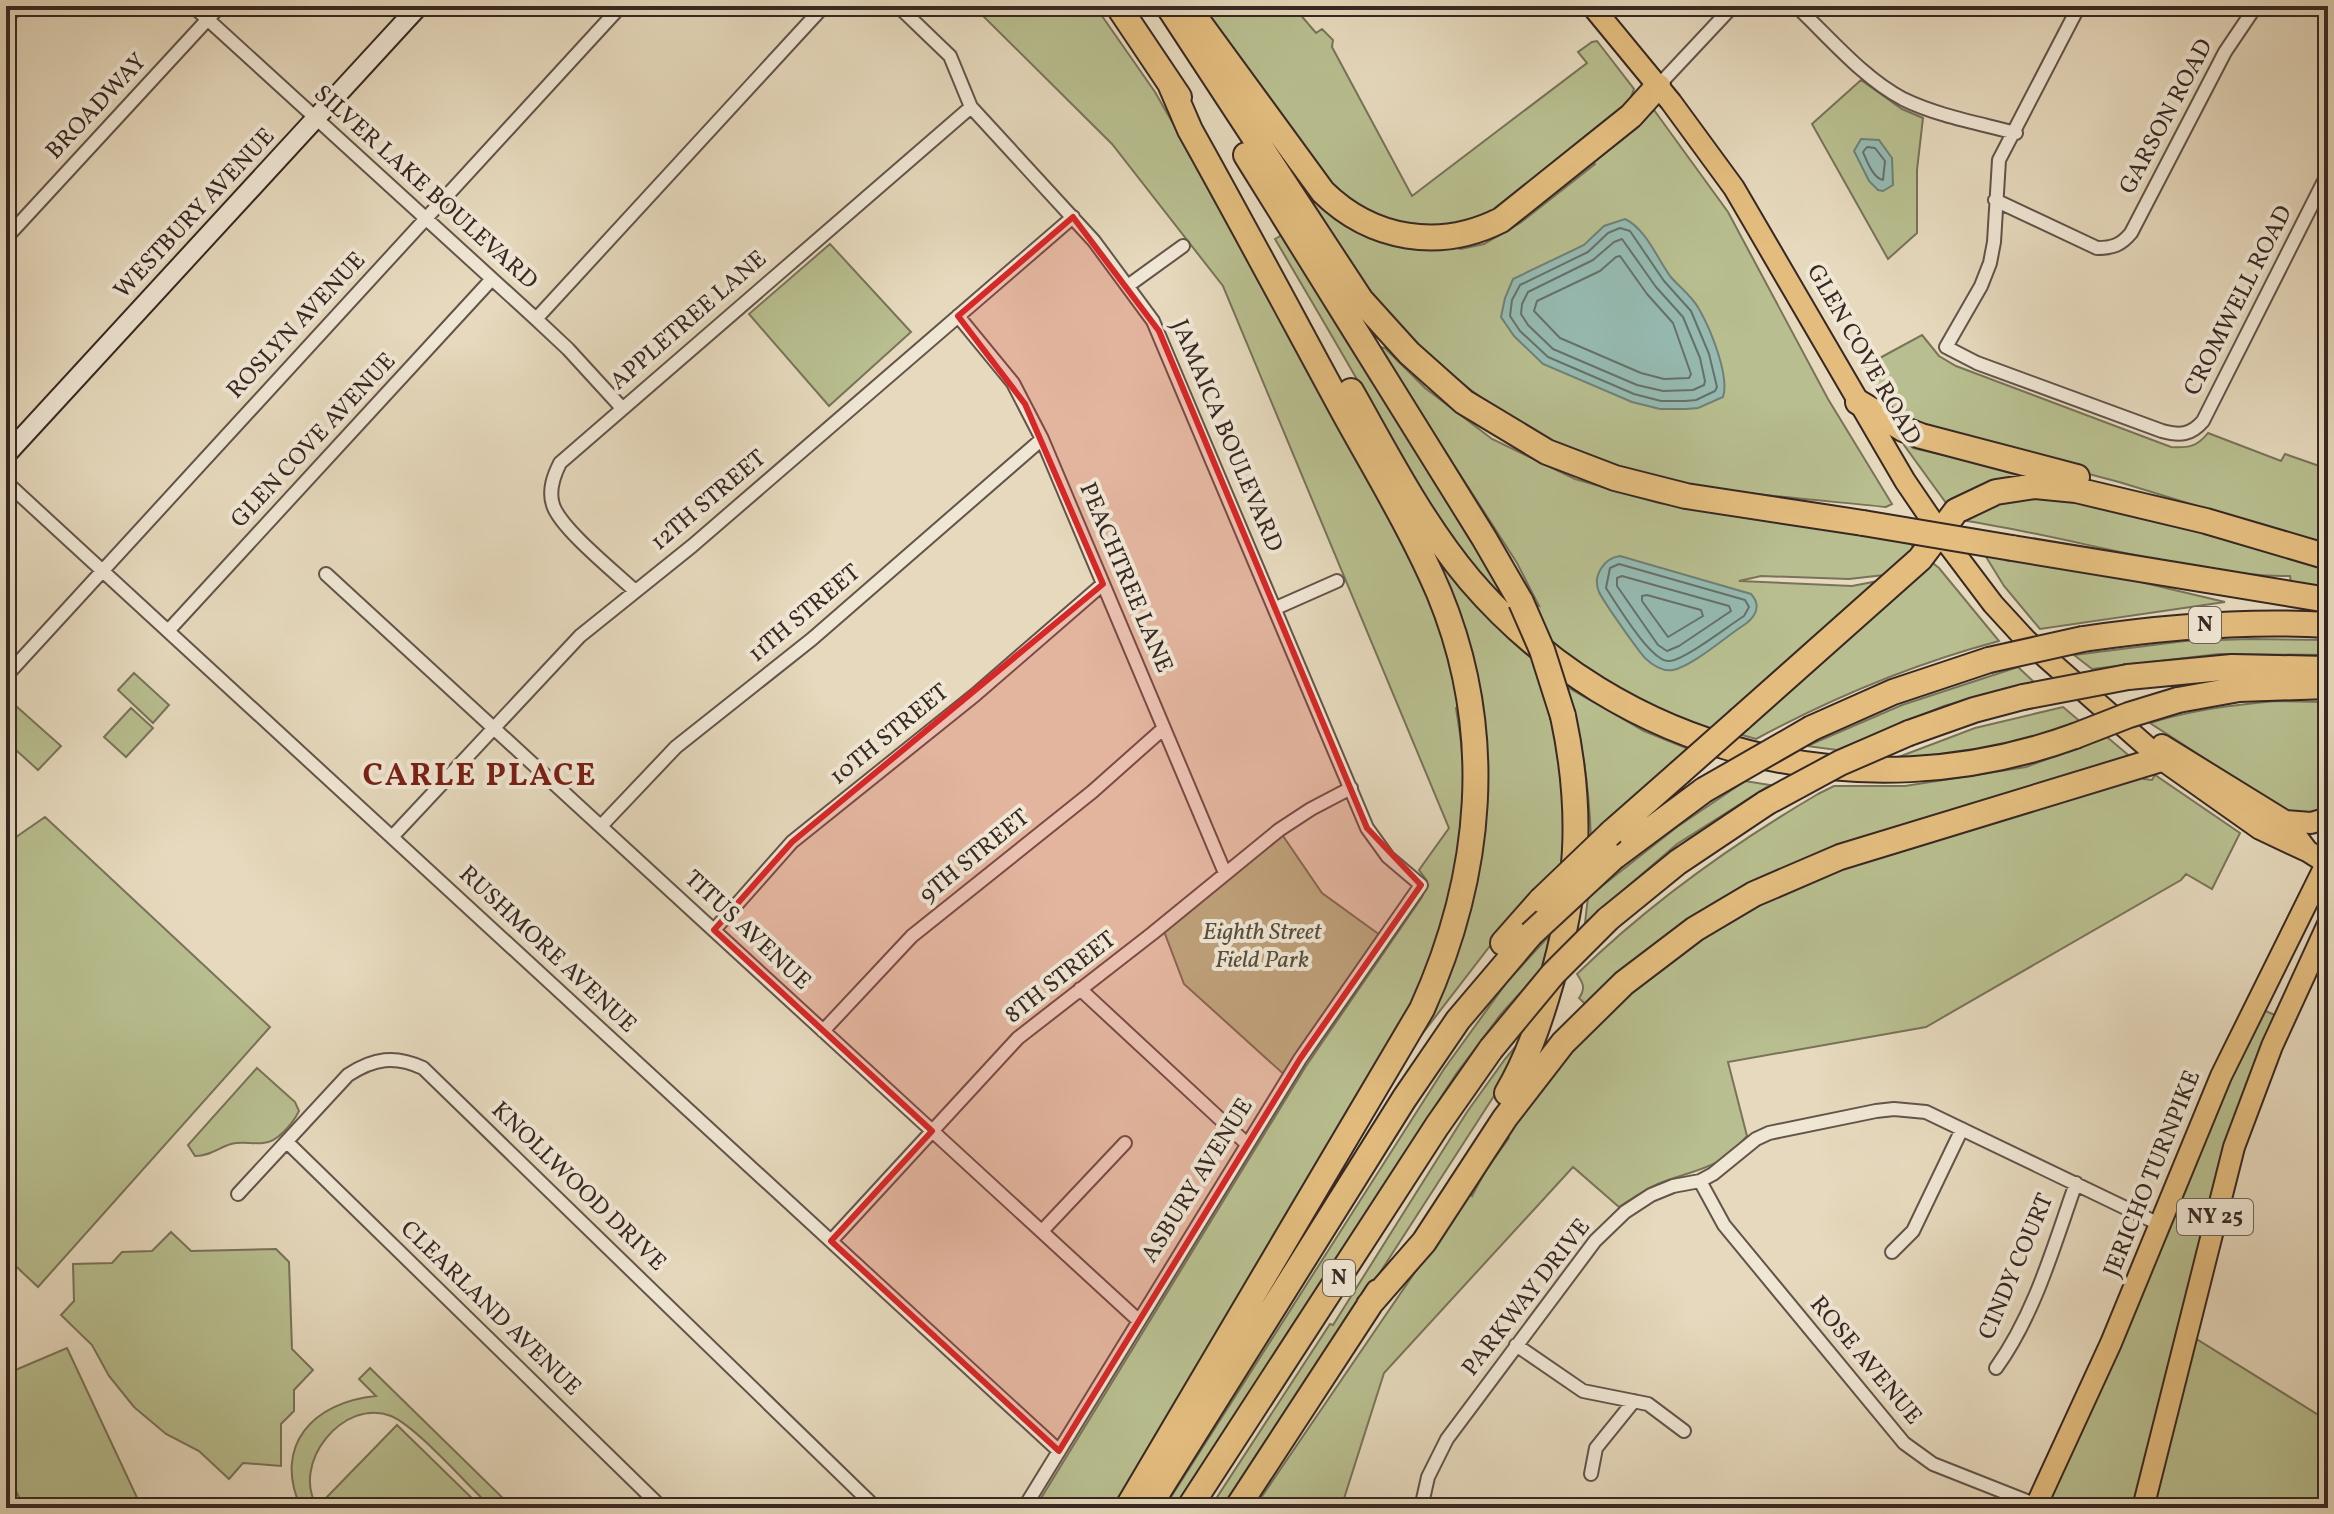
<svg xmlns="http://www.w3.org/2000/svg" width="2334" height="1514" viewBox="0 0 2334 1514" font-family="Vollkorn,serif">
  <rect width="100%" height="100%" fill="#e6d9bd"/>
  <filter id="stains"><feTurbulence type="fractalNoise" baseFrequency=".0025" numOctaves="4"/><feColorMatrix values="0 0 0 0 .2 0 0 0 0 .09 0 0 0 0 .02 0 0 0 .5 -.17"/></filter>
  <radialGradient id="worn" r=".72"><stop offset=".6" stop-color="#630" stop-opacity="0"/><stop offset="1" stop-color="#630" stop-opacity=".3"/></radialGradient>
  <path fill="#b8be8f" stroke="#787359" stroke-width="2" d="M 973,6 L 1095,6 L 1155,92 L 1255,267 L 1433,600 L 1462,707 L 1456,708 C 1467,771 1469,836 1455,900 C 1448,927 1435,955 1425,982 L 1118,1508 L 1035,1508 L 1306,1066 L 1422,897 L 1427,881 L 1419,870 L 1449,828 L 1223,286 L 1112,144 Z
    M 1202,6 L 1293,6 L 1316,33 L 1322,29 L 1333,40 L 1332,47 L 1412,196 L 1587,63 L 1578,52 L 1592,42 L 1597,41 L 1634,89 L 1631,97 L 1634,100 L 1482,220 L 1435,230 L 1378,218 L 1337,193 Z
    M 1861,80 L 1902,109 L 1923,118 L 1917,170 L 1917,233 L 1888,259 L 1812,124 Z
    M 1654,110 L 1728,212 L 1828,399 L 1892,504 L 1886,507 C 1800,498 1713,493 1628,472 C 1538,449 1423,365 1369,290 C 1338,246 1310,198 1281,152 L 1327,205 L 1461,249 L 1484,244 L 1520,223 L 1595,164 L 1591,159 L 1648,112 L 1650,114 Z
    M 1282,235 L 1340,331 L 1508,597 L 1539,606 L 1517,563 L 1378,347 L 1385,348 L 1425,388 L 1492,439 L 1575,479 L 1659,503 L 1910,542 L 1914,549 L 1893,574 L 1849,579 L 1761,576 L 1739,581 L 1852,586 L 1878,581 L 1865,599 L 1861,595 L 1849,612 L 1711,733 C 1658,710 1607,686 1561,652 C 1472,586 1421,491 1367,397 C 1337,344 1306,292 1275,239 Z
    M 830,244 L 911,332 L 829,406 L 749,314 Z
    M 1922,335 L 1939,356 L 1956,366 L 2171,447 C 2188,448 2197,447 2208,433 L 2281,461 L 2285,454 L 2328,469 L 2328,546 L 2119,482 L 1914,428 L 1894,415 L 1865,366 Z
    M 1905,441 L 1913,448 L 2033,475 L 1949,507 L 1904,445 Z
    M 2042,494 C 2139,510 2234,539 2328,568 L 2328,589 L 2291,583 L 2290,576 C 2256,577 2225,571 2192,566 C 2116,553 2043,533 1967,521 L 1964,516 L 1992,503 Z
    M 1983,552 L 2132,580 L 2225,602 L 2040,629 L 2004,586 Z
    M 1926,564 L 1934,564 L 1939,568 L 1999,641 C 1913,664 1834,697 1756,739 L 1735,733 Z
    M 1440,567 L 1447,571 L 1481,610 L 1536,662 L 1559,739 L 1565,806 L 1566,862 L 1500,933 L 1419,1038 L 1415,1037 L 1450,967 L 1472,903 L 1483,846 L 1484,768 Z
    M 2251,639 L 2328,640 L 2328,655 L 2219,654 L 2092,669 L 2074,655 L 2185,641 Z
    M 2018,667 L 2034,682 L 1944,706 L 1837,750 L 1807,746 L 1902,705 Z
    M 134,673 L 169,705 L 153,723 L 118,690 Z
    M 1567,687 L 1644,731 L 1691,750 L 1591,839 C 1589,787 1583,737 1567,687 Z
    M 7,698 L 61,746 L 38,770 L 6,741 Z
    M 2276,701 L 2328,702 L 2328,807 L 2317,818 L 2287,812 L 2150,723 C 2192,710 2232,705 2276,701 Z
    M 2063,707 L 2082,723 L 1998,749 L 1888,761 L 1975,728 Z
    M 131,708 L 153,728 L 126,757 L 104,737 Z
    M 2107,737 L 2133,759 L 1846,849 L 1589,1008 L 1579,998 C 1586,988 1583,983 1577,974 C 1650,903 1731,845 1818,794 L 1834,786 L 1905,786 L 2026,767 Z
    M 2143,775 L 2144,779 L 2152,780 L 2155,775 L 2240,833 L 2212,889 L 2186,874 L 2181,880 L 1926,1027 L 1728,1062 L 1747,1136 C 1718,1171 1697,1168 1658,1184 C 1644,1190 1632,1199 1619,1207 L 1573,1167 L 1384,1373 L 1341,1508 L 1254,1508 L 1469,1193 L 1472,1196 L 1486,1170 L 1509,1138 L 1507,1135 L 1515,1119 L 1578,1042 L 1635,988 L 1699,937 L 1785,889 L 1875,855 Z
    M 1745,781 L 1770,785 L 1677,844 L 1585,923 L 1588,897 L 1677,827 Z
    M 45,817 L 270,1027 L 38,1287 L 6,1257 L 6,844 Z
    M 1279,830 L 1322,893 L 1384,938 L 1288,1078 L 1184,984 L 1162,926 Z
    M 1549,936 L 1545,965 L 1501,1014 L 1456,1074 L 1174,1508 L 1164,1508 L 1444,1069 L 1507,982 Z
    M 2254,1006 L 2284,1019 L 2187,1333 L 2328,1421 L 2328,1508 L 2035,1508 Z
    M 1526,1034 L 1501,1085 L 1228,1508 L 1210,1508 L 1330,1324 L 1333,1325 L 1467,1112 L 1505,1059 Z
    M 257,1068 L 295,1102 L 299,1111 C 293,1123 277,1143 263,1143 C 252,1144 241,1141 231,1144 C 218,1148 210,1156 195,1156 L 188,1145 Z
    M 171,1232 L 191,1251 L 276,1249 L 289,1262 L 292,1349 L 313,1370 L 294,1390 L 294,1411 L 281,1424 L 281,1466 L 243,1463 L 229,1479 L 199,1451 L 166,1434 L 134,1407 L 109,1376 L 92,1345 L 61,1315 L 74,1301 L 73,1264 L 112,1263 L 122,1252 L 152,1251 Z
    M 67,1348 L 140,1504 L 131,1508 L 24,1508 L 6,1470 L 6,1374 Z
    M 370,1368 L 513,1508 L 492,1508 C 469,1487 416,1426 391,1416 C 344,1397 289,1464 318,1508 L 301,1508 C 272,1445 314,1402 376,1396 L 359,1379 Z
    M 397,1425 L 482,1508 L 330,1508 L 323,1501 Z"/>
  <path fill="#96bab1" stroke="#708078" stroke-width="2" d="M 1861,139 L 1879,140 L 1892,158 L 1893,185 L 1883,191 L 1878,190 L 1869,181 L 1854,151 Z
    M 1625,219 C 1646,229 1657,258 1670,276 C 1679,287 1692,296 1699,309 C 1710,328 1730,376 1723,397 L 1698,408 L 1686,409 L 1660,409 L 1632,402 L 1543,364 L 1514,336 L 1501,317 L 1505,298 L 1513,279 L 1584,245 L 1604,226 Z
    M 1620,556 L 1751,594 C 1763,607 1754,619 1741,627 C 1723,639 1692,666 1673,670 C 1663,672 1652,665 1645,658 C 1637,649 1605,604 1599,592 C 1592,576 1604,558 1620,556 Z"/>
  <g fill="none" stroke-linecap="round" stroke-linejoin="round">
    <path stroke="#66716a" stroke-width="2" d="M 1867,147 L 1875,148 L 1885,161 L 1883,180 C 1873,178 1867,161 1863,152 Z
      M 1620,228 L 1630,231 L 1664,281 L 1691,311 L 1709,354 L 1717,387 L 1715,391 L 1696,400 L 1685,401 L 1661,401 L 1634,394 L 1548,357 L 1520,331 L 1510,316 L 1512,300 L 1520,285 L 1588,252 L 1608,233 Z
      M 1622,239 L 1656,287 L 1683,317 L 1700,358 L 1705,381 L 1704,385 L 1693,390 L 1663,391 L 1637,385 L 1553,349 L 1528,325 L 1521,314 L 1522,304 L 1528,292 L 1593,260 L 1614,242 Z
      M 1620,256 L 1647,294 L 1673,323 L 1691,374 L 1689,378 L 1664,379 L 1641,373 L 1560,338 L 1534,311 L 1537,301 L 1600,271 L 1616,257 Z
      M 1619,564 L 1745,600 L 1749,607 L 1744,616 C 1728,626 1686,659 1670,661 C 1652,664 1616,603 1606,588 L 1610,568 Z
      M 1622,576 L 1729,606 L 1731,611 L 1679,646 L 1667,651 L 1658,645 L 1617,586 L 1617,578 Z
      M 1647,595 L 1701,610 L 1703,616 L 1668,637 L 1642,601 L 1642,596 Z"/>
    <defs>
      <path id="street" d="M 193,6 L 536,319 L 568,349 L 622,408
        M 898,6 L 950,56 L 971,107 L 1094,241 L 1153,321 L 1367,828 L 1388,857 L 1421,885 L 1300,1059 L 1024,1508
        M 1796,6 C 1829,37 1863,78 1903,99 C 1938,116 1978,123 2016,133
        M 2079,6 L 1999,160 L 1994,242 L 1990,263 L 1981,286 L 1946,347 L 1977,363 L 2162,431 C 2180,436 2191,435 2203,421 L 2328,173
        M 6,18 L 18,6
        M 1658,86 L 1733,6
        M 1995,200 L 2097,248 C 2113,248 2121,245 2131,233 L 2225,52 L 2256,6
        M 6,238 L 220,6
        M 1129,285 L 1183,246
        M 958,316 L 1013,383 L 1042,439 L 1225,873
        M 536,319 L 824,6
        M 6,482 L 1059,1451
        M 326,574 L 1138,1320
        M 635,591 C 615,572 560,528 553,505 C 548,490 554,475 560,463 L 971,107
        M 1276,608 L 1337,581
        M 168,631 L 491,280
        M 6,676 L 621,6
        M 601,826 L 676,747 L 812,639 L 1042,439
        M 392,837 L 580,636 L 692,546 L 1073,217
        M 714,930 L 792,842 L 975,695 L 1103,584
        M 1080,989 L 1247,1144
        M 823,1031 L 912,936 L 1092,792 L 1164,728
        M 287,1142 L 662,1508
        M 1700,1181 L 1724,1225 L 1904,1443 L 1933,1464 L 2042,1507
        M 238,1194 L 348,1075 C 374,1058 395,1055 423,1068 L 876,1508
        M 1042,1231 L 1125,1143
        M 831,1241 L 1018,1038 L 1153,933 L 1279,830 L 1311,809 L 1351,788
        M 1892,1252 L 1913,1231 L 1962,1129
        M 1516,1345 L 1583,1391 L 1648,1404 L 1684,1431
        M 1996,1368 C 2035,1314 2054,1245 2076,1183
        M 1591,1474 L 1596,1448 L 1634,1401
        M 1421,1508 L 1428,1477 L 1447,1439 L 1595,1241 L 1625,1212 L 1651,1195 L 1673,1186 L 1700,1181 L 1713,1174 L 1756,1139 L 1769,1133 L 1876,1111 L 1894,1109 L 1926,1112 L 2161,1225"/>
      <path id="secondary" d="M 6,455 L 419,6"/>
      <path id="primary" d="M 1592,6 L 1671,102 L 1734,188 L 1905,481 L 1950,547 L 1993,604 L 2026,640 L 2161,759 L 2260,829 L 2309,852 L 2328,864
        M 2162,745 L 2285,821 L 2306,849
        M 2285,821 L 2311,823 L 2328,818
        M 2035,1508 L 2111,1343 L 2221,1076 L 2328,860
        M 2143,1508 L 2234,1147 L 2272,1046 L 2328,924"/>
      <path id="highway" d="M 1118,6 L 1179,97
        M 1168,6 L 1361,300 L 1409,353 L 1464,402 L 1547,452 L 1615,478 L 1686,496 L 1863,523
        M 1187,6 L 1323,192 C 1372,240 1440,251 1501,220 L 1631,116 L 1658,86
        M 1246,155 L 1484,538 L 1521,602
        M 1351,391 C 1388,456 1422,523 1470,580 C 1620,755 1860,814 2075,736
        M 1858,402 L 1903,429 L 1921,436 L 2077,477
        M 2012,548 L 2328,600
        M 2083,639 C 2164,627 2246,620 2328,625
        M 2128,677 L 2232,667 L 2328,669
        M 2178,700 L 2239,689 L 2328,686
        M 1740,719 L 1920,559 L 1956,511 L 1996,492 L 2035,486 L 2076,490 L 2206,521 L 2328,557
        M 1812,728 L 1893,692 L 1989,660
        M 1909,733 L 1974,710 L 2023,697
        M 1612,832 L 1679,773
        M 1614,857 L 1704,790
        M 1608,919 L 1678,862 L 1766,803
        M 1503,943 L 1541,900
        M 1507,1093 C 1527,1059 1539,1024 1550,986 C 1578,891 1584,814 1563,716
        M 1369,1305 L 1424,1242 L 1505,1118 L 1563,1043 L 1624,983 L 1695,929 L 1754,894 L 1840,857 L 2161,759
        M 1127,1508 L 1422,1009 C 1483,875 1496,731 1439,593 C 1412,530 1376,471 1343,411 C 1292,317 1242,223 1190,130 L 1171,86
        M 1148,1508 L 1404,1099 L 1458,1020 L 1531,934
        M 1189,1508 L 1437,1126 L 1491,1049
        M 1237,1508 L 1378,1292"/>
    </defs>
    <use href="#street" stroke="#63544a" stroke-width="16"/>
    <use href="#secondary" stroke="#372823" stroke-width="22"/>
    <use href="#primary" stroke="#372823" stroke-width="24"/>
    <use href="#highway" stroke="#372823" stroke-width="28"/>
    <use href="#street" stroke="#efe6d4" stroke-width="12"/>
    <use href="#secondary" stroke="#efe6d4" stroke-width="18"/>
    <use href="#primary" stroke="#e3bc7e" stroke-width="20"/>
    <use href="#highway" stroke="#e3bc7e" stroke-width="24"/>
    <defs>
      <path id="highway-bridge" d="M 1863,523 L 2012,548
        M 1521,602 L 1542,650 L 1563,716
        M 1989,660 L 2083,639
        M 2023,697 L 2128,677
        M 2075,736 L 2129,715 L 2178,700
        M 1679,773 L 1740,719
        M 1704,790 L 1812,728
        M 1766,803 L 1840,763 L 1909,733
        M 1541,900 L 1612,832
        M 1531,934 L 1614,857
        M 1491,1049 L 1553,974 L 1608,919"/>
    </defs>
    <use href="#highway-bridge" stroke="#372823" stroke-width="28" stroke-linecap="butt"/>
    <use href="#highway-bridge" stroke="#e3bc7e" stroke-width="24"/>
  </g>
  <path fill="#d62828" fill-opacity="0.2" stroke="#d62828" stroke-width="6" stroke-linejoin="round" d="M 1073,217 L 1159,331 L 1367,828 L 1421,885 L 1300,1059 L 1059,1451 L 831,1241 L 932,1131 L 714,930 L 792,842 L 1103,584 L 1025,404 L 958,316 Z"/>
  <g text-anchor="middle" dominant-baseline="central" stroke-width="8" stroke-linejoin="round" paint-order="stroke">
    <g fill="#efe6d4" stroke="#6e6158" stroke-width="2">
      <rect x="2189" y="607" width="32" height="36" rx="6"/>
      <rect x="2177" y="1199" width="76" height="36" rx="6"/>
      <rect x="1323" y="1260" width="32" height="36" rx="6"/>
    </g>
    <g font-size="22" font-weight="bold" fill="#372823">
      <text x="2205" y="625">N</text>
      <text x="2215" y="1217">NY 25</text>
      <text x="1339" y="1278">N</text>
    </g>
    <g font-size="24" fill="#372823" stroke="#efe6d4">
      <text transform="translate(97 107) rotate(-47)">BROADWAY</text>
      <text transform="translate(2167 117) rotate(-62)">GARSON ROAD</text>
      <text transform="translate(425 188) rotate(42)">SILVER LAKE BOULEVARD</text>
      <text transform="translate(195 214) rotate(-47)">WESTBURY AVENUE</text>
      <text transform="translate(2239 301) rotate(-63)">CROMWELL ROAD</text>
      <text transform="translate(689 321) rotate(-41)">APPLETREE LANE</text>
      <text transform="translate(297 326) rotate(-47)">ROSLYN AVENUE</text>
      <text transform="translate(1863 355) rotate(60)">GLEN COVE ROAD</text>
      <text transform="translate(1226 436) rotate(67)">JAMAICA BOULEVARD</text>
      <text transform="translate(314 441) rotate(-47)">GLEN COVE AVENUE</text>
      <text transform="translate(709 501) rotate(-40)">12TH STREET</text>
      <text transform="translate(1125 578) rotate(67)">PEACHTREE LANE</text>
      <text transform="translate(805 614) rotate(-40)">11TH STREET</text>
      <text transform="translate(890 735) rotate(-39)">10TH STREET</text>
      <text transform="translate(975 857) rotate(-39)">9TH STREET</text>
      <text transform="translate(747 931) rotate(43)">TITUS AVENUE</text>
      <text transform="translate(547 950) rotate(43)">RUSHMORE AVENUE</text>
      <text transform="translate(1061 978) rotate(-38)">8TH STREET</text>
      <text transform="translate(2153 1174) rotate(-68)">JERICHO TURNPIKE</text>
      <text transform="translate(1198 1181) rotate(-58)">ASBURY AVENUE</text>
      <text transform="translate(578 1187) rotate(44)">KNOLLWOOD DRIVE</text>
      <text transform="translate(2017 1267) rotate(-67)">CINDY COURT</text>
      <text transform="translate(1527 1298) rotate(-52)">PARKWAY DRIVE</text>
      <text transform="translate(490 1309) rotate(44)">CLEARLAND AVENUE</text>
      <text transform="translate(1865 1361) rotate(50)">ROSE AVENUE</text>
    </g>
    <g font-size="24" font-style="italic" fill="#574e3e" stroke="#efe6d4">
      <text x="1262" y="933">Eighth Street<tspan x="1262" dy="28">Field Park</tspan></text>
    </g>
    <g font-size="32" font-weight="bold" letter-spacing="2" fill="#7a1f14" stroke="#efe6d4">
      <text x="480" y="777">CARLE PLACE</text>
    </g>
  </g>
  <rect width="2334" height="1514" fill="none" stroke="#e6d9bd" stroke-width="32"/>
  <rect x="8" y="8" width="2318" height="1498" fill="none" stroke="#372823" stroke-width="4"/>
  <rect x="16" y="16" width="2302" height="1482" fill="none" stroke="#372823" stroke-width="2"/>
  <rect width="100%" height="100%" filter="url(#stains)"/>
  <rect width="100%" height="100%" fill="url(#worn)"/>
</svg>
